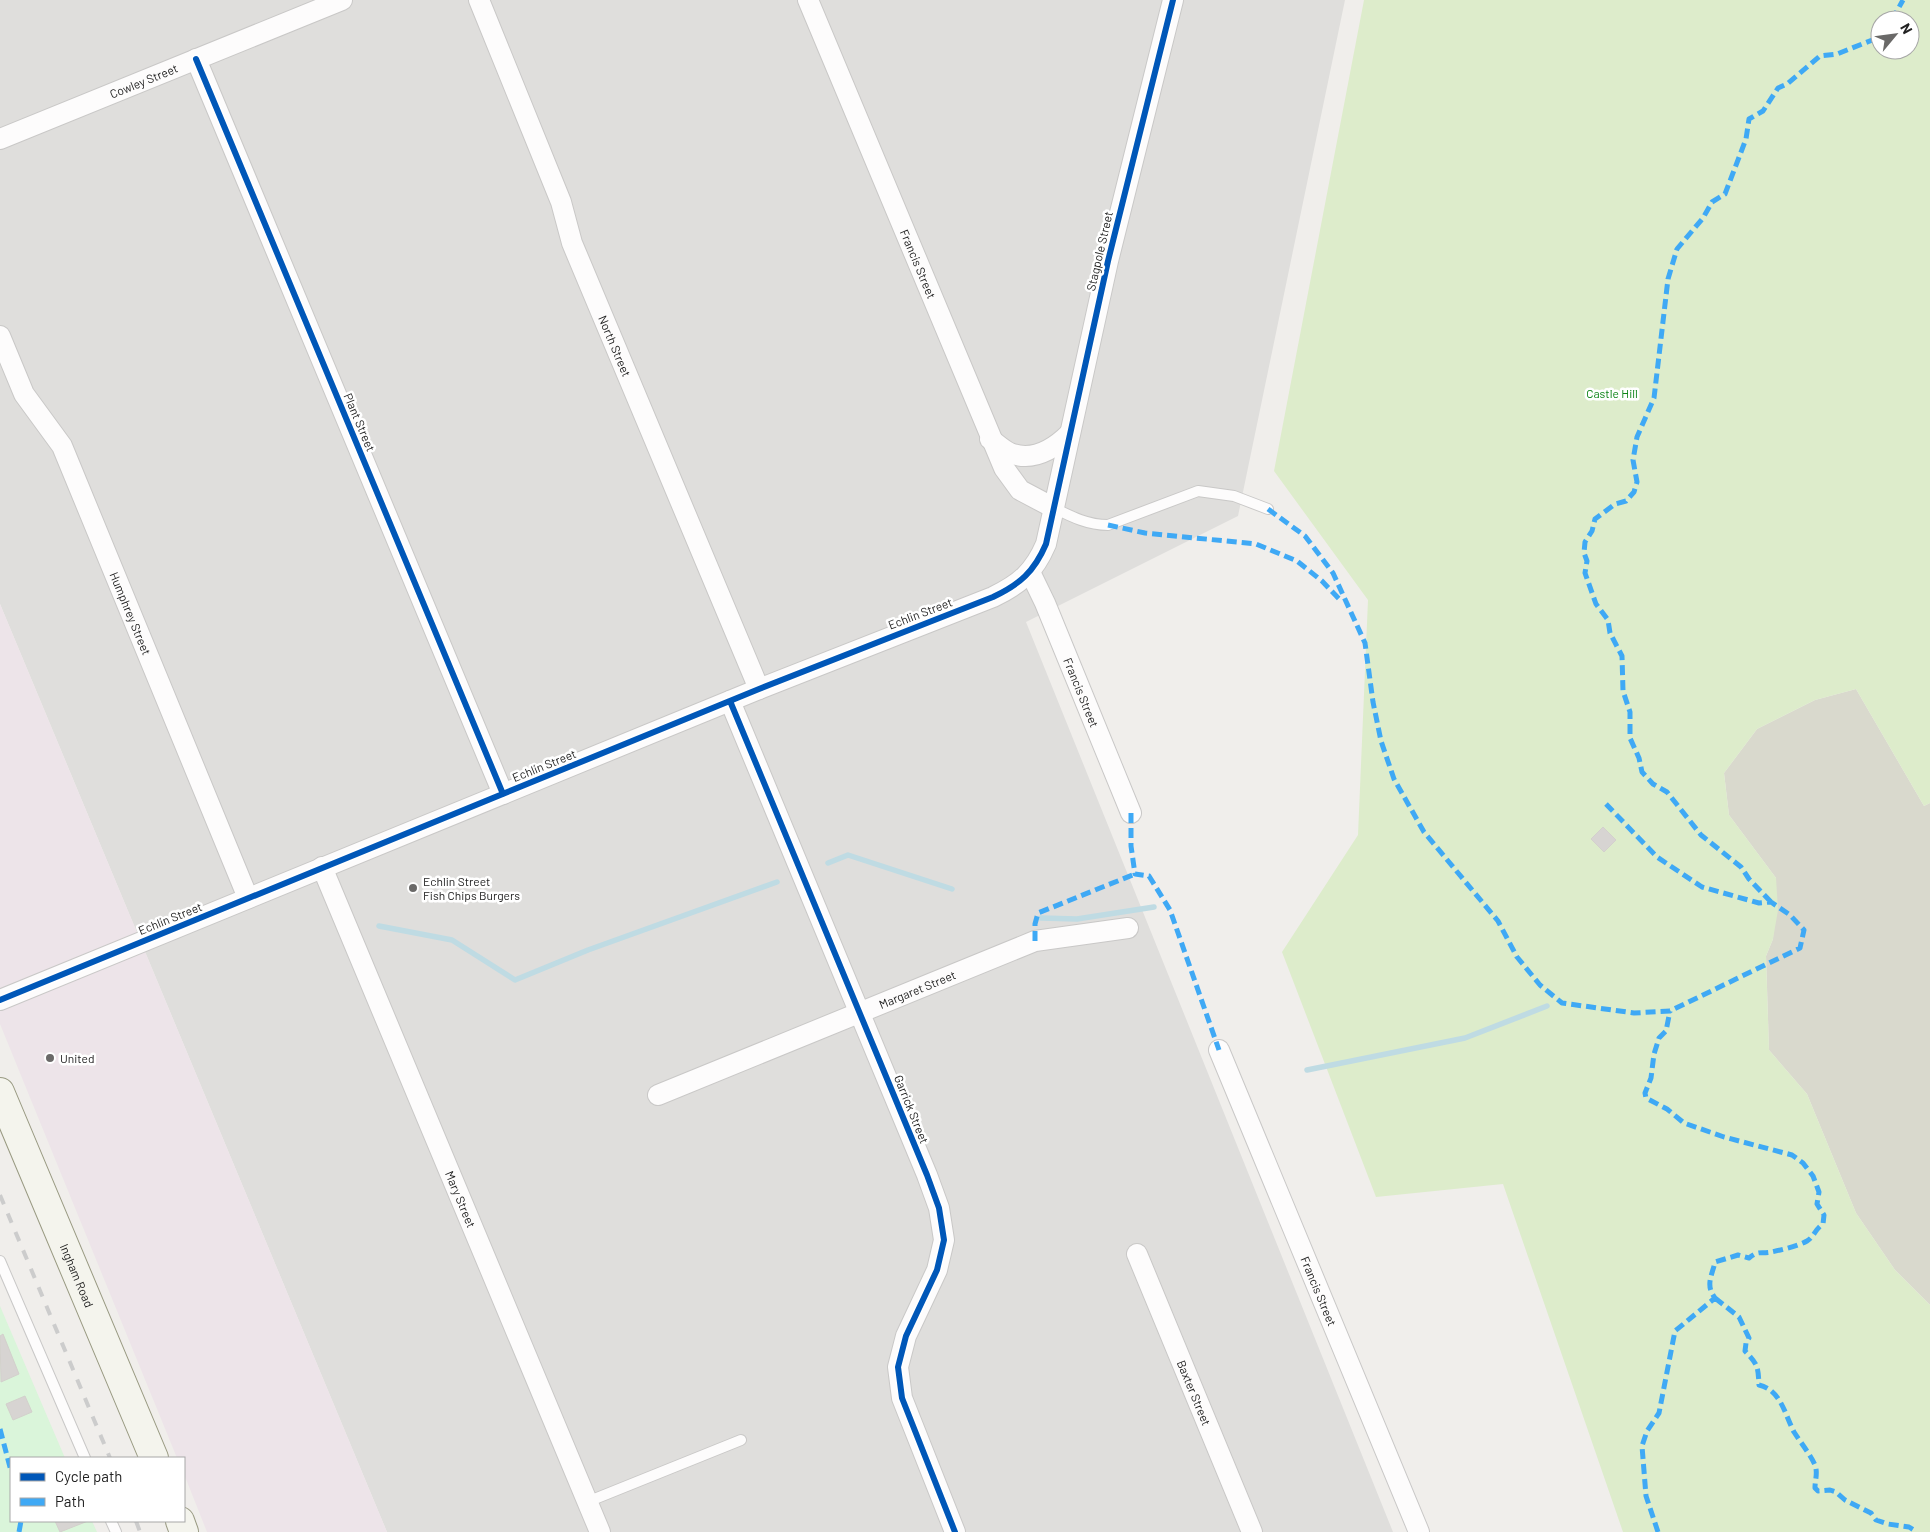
<svg xmlns="http://www.w3.org/2000/svg" width="1930" height="1532" viewBox="0 0 1930 1532" font-family="Barlow,sans-serif">
  <rect width="100%" height="100%" fill="#f0eeeb"/>
  <path fill="#dfdedc" d="M 0,0 L 1345,0 L 1238,516 L 1026,622 L 1393,1532 L 387,1532 L 0,604 Z"/>
  <path fill="#ede4e9" d="M 0,604 L 387,1532 L 207,1532 L 184,1474 L 184,1458 L 177,1458 L 0,1024 Z"/>
  <path fill="#d9d9cd" d="M 1856,689 L 1924,806 L 1930,803 L 1930,1305 L 1895,1270 L 1856,1213 L 1807,1094 L 1769,1050 L 1766,956 L 1773,939 L 1776,878 L 1729,815 L 1724,773 L 1757,729 L 1815,700 Z"/>
  <path fill="#ddeccb" fill-rule="evenodd" d="M 1364,0 L 1930,0 L 1930,803 L 1924,806 L 1856,689 L 1815,700 L 1757,729 L 1724,773 L 1729,815 L 1776,878 L 1778,910 L 1773,939 L 1766,956 L 1769,1050 L 1807,1094 L 1856,1213 L 1895,1270 L 1930,1305 L 1930,1532 L 1623,1532 L 1503,1184 L 1376,1197 L 1282,952 L 1358,835 L 1368,600 L 1274,471 ZM 1880,20 L 1910,20 L 1910,50 L 1880,50 Z"/>
  <path fill="#daf5da" d="M 0,1306 L 65,1458 L 11,1458 L 11,1521 L 92,1521 L 97,1532 L 0,1532 Z"/>
  <g fill="none" stroke-linecap="round" stroke-linejoin="round">
    <path stroke="#bfdbe3" stroke-width="5.5" d="M 828,863 L 848,855 L 952,889
      M 1041,918 L 1077,919 L 1154,907
      M 379,926 L 452,940 L 515,980 L 588,950 L 777,882
      M 1307,1070 L 1465,1038 L 1547,1006"/>
  </g>
  <path fill="#d7d4d2" stroke="#d3d0cc" d="M 1603,827 L 1616,840 L 1604,852 L 1591,839 Z
    M 3,1334 L 19,1374 L 1,1382 L 0,1336 Z
    M 25,1396 L 32,1412 L 13,1420 L 6,1404 Z
    M 55,1521 L 88,1521 L 60,1532 Z"/>
  <g fill="none" stroke-linecap="round" stroke-linejoin="round">
    <defs>
      <path id="service" d="M 1054,508 C 1072,517 1088,525 1108,525 L 1198,491 L 1234,496 L 1268,509
        M 0,1261 L 85,1458
        M 587,1502 L 741,1440
        M 111,1521 L 116,1532"/>
      <g id="minor">
        <path id="s1" d="M 479,0 L 561,202 L 572,243 L 759,689"/>
        <path id="s2" d="M 808,0 L 1004,468 L 1020,490 L 1054,508"/>
        <path d="M 196,59 L 503,794"/>
        <path id="s3" d="M 0,139 L 342,0"/>
        <path id="s4" d="M 0,336 L 24,394 L 62,446 L 248,898"/>
        <path d="M 990,439 C 996,443 1003,450 1010,453 C 1033,462 1054,449 1070,433"/>
        <path id="s5" d="M 1030,572 L 1045,603 L 1131,813"/>
        <path d="M 730,701 L 927,1175 L 939,1208 L 944,1240 L 937,1270 L 906,1336 L 898,1367 L 902,1398 L 955,1532"/>
        <path id="s6" d="M 322,867 L 600,1532"/>
        <path d="M 0,1000 L 759,689 L 993,597 C 1020,584 1034,572 1046,544 L 1108,261 L 1173,0"/>
        <path id="s7" d="M 1219,1050 L 1419,1532"/>
        <path id="s8" d="M 658,1095 L 1035,941 L 1128,928"/>
        <path id="s9" d="M 1137,1254 L 1252,1532"/>
      </g>
      <g id="secondary">
        <path id="s10" d="M 0,1092 L 154,1458"/>
        <path d="M 180,1521 L 184,1532"/>
      </g>
    </defs>
    <use href="#service" stroke="#c9c8c7" stroke-width="12"/>
    <use href="#minor" stroke="#c9c8c7" stroke-width="22"/>
    <use href="#secondary" stroke="#999a82" stroke-width="30"/>
    <use href="#service" stroke="#fdfcfc" stroke-width="10"/>
    <use href="#minor" stroke="#fdfcfc" stroke-width="20"/>
    <use href="#secondary" stroke="#f4f4ed" stroke-width="28"/>
    <path stroke="#ccc" stroke-width="4" stroke-dasharray="10 10" stroke-linecap="butt" d="M 0,1195 L 110,1458
      M 136,1521 L 140,1532"/>
    <path stroke="#3fa9f5" stroke-width="5" stroke-dasharray="10 5" stroke-linecap="butt" d="M 1892,20 L 1903,0
      M 1268,509 L 1305,536 L 1333,573 L 1365,643 L 1373,702 L 1381,741 L 1394,779 L 1424,832 L 1498,921 L 1517,957 L 1540,985 L 1562,1003 L 1634,1013 L 1670,1011 L 1800,948 L 1804,930 L 1790,915 L 1771,902 L 1759,903 L 1702,887 L 1657,857 L 1606,804
      M 1108,525 L 1145,533 L 1256,544 L 1297,561 L 1322,581 L 1342,602
      M 1131,813 L 1131,846 L 1135,874 L 1149,876 L 1170,910 L 1219,1050
      M 1771,902 L 1749,879 L 1741,867 L 1701,835 L 1667,792 L 1653,784 L 1642,772 L 1639,758 L 1630,738 L 1630,712 L 1623,691 L 1622,656 L 1610,633 L 1608,620 L 1596,604 L 1585,573 L 1587,561 L 1584,553 L 1585,542 L 1592,531 L 1595,519 L 1615,504 L 1626,501 L 1634,492 L 1637,482 L 1633,460 L 1637,437 L 1654,398 L 1668,279 L 1677,249 L 1703,218 L 1712,202 L 1725,194 L 1746,139 L 1749,119 L 1763,111 L 1778,88 L 1787,84 L 1820,56 L 1837,54 L 1880,37
      M 1035,941 L 1035,924 L 1038,913 L 1135,874
      M 1715,1298 L 1739,1317 L 1749,1338 L 1746,1343 L 1745,1351 C 1758,1365 1758,1366 1759,1385 C 1781,1390 1785,1415 1794,1432 C 1801,1443 1810,1454 1815,1465 C 1818,1474 1815,1479 1815,1488 L 1818,1491 L 1830,1490 L 1836,1492 L 1845,1500 L 1871,1513 L 1876,1520 L 1888,1524 L 1909,1527 L 1917,1532
      M 0,1429 L 11,1471
      M 19,1532 L 21,1521
      M 1658,1532 L 1646,1496 L 1642,1446 L 1647,1431 L 1659,1413 L 1675,1331 L 1715,1298 C 1705,1285 1712,1276 1715,1262 L 1738,1255 L 1749,1258 C 1759,1250 1760,1254 1771,1252 C 1781,1250 1798,1246 1807,1241 C 1814,1237 1815,1229 1823,1224 L 1824,1215 L 1817,1204 L 1819,1192 L 1813,1176 L 1803,1163 L 1792,1155 L 1724,1137 L 1684,1123 L 1667,1109 L 1646,1098 L 1645,1093 L 1651,1078 L 1654,1054 L 1659,1038 L 1666,1031 L 1670,1011"/>
    <defs>
      <path id="cycleway" d="M 196,59 L 503,794
        M 730,701 L 927,1175 L 939,1208 L 944,1240 L 937,1270 L 906,1336 L 898,1367 L 902,1398 L 955,1532
        M 0,1000 L 759,689 L 993,597 C 1020,584 1034,572 1046,544 L 1108,261 L 1173,0"/>
    </defs>
    <use href="#cycleway" stroke="#fff" stroke-width="9"/>
    <use href="#cycleway" stroke="#0057b8" stroke-width="6"/>
  </g>
  <g fill="#6a6968" stroke="#fff" stroke-width="2">
    <circle cx="413" cy="888" r="5"/>
    <circle cx="50" cy="1058" r="5"/>
  </g>
  <g text-anchor="middle" dominant-baseline="central" stroke-width="5" stroke-linejoin="round" paint-order="stroke">
    <g font-size="12" fill="#222" stroke="#fff">
      <text stroke="none"><textPath href="#s3" startOffset="155">Cowley Street</textPath></text>
      <text transform="translate(1099 251) rotate(-77)">Stagpole Street</text>
      <text stroke="none"><textPath href="#s2" startOffset="286">Francis Street</textPath></text>
      <text stroke="none"><textPath href="#s1" startOffset="372">North Street</textPath></text>
      <text transform="translate(360 422) rotate(67)">Plant Street</text>
      <text stroke="none"><textPath href="#s4" startOffset="308">Humphrey Street</textPath></text>
      <text transform="translate(920 613) rotate(-21)">Echlin Street</text>
      <text stroke="none"><textPath href="#s5" startOffset="131">Francis Street</textPath></text>
      <text transform="translate(544 765) rotate(-22)">Echlin Street</text>
      <text transform="translate(170 918) rotate(-22)">Echlin Street</text>
      <text stroke="none"><textPath href="#s8" startOffset="280">Margaret Street</textPath></text>
      <text transform="translate(912 1109) rotate(68)">Garrick Street</text>
      <text stroke="none"><textPath href="#s6" startOffset="360">Mary Street</textPath></text>
      <text stroke="none"><textPath href="#s10" startOffset="199">Ingham Road</textPath></text>
      <text stroke="none"><textPath href="#s7" startOffset="261">Francis Street</textPath></text>
      <text stroke="none"><textPath href="#s9" startOffset="150">Baxter Street</textPath></text>
    </g>
    <g font-size="12" fill="#0c8416" stroke="#fff">
      <text x="1612" y="393">Castle Hill</text>
    </g>
    <g font-size="12" fill="#222" stroke="#fff" text-anchor="start">
      <text x="423" y="881">Echlin Street<tspan x="423" dy="14">Fish Chips Burgers</tspan></text>
      <text x="60" y="1058">United</text>
    </g>
  </g>
  <rect x="10" y="1457" width="175" height="65" fill="#ffffff" stroke="#a7a7a7"/>
  <rect x="20" y="1473" width="25" height="8" fill="#0057b8" stroke="#a7a7a7"/>
  <text x="55" y="1482" font-size="15" fill="#222222">Cycle path</text>
  <rect x="20" y="1498" width="25" height="8" fill="#3fa9f5" stroke="#a7a7a7"/>
  <text x="55" y="1507" font-size="15" fill="#222222">Path</text>
  <g transform="translate(1895 35) rotate(61)"><circle r="24" fill="#ffffff" stroke="#a7a7a7"/>
  <path d="M0-4L9 19L0 12L-9 19Z" fill="#6a6968"/>
  <text y="-8" font-size="14" font-weight="bold" text-anchor="middle" fill="#222222">N</text>
  </g>
</svg>
